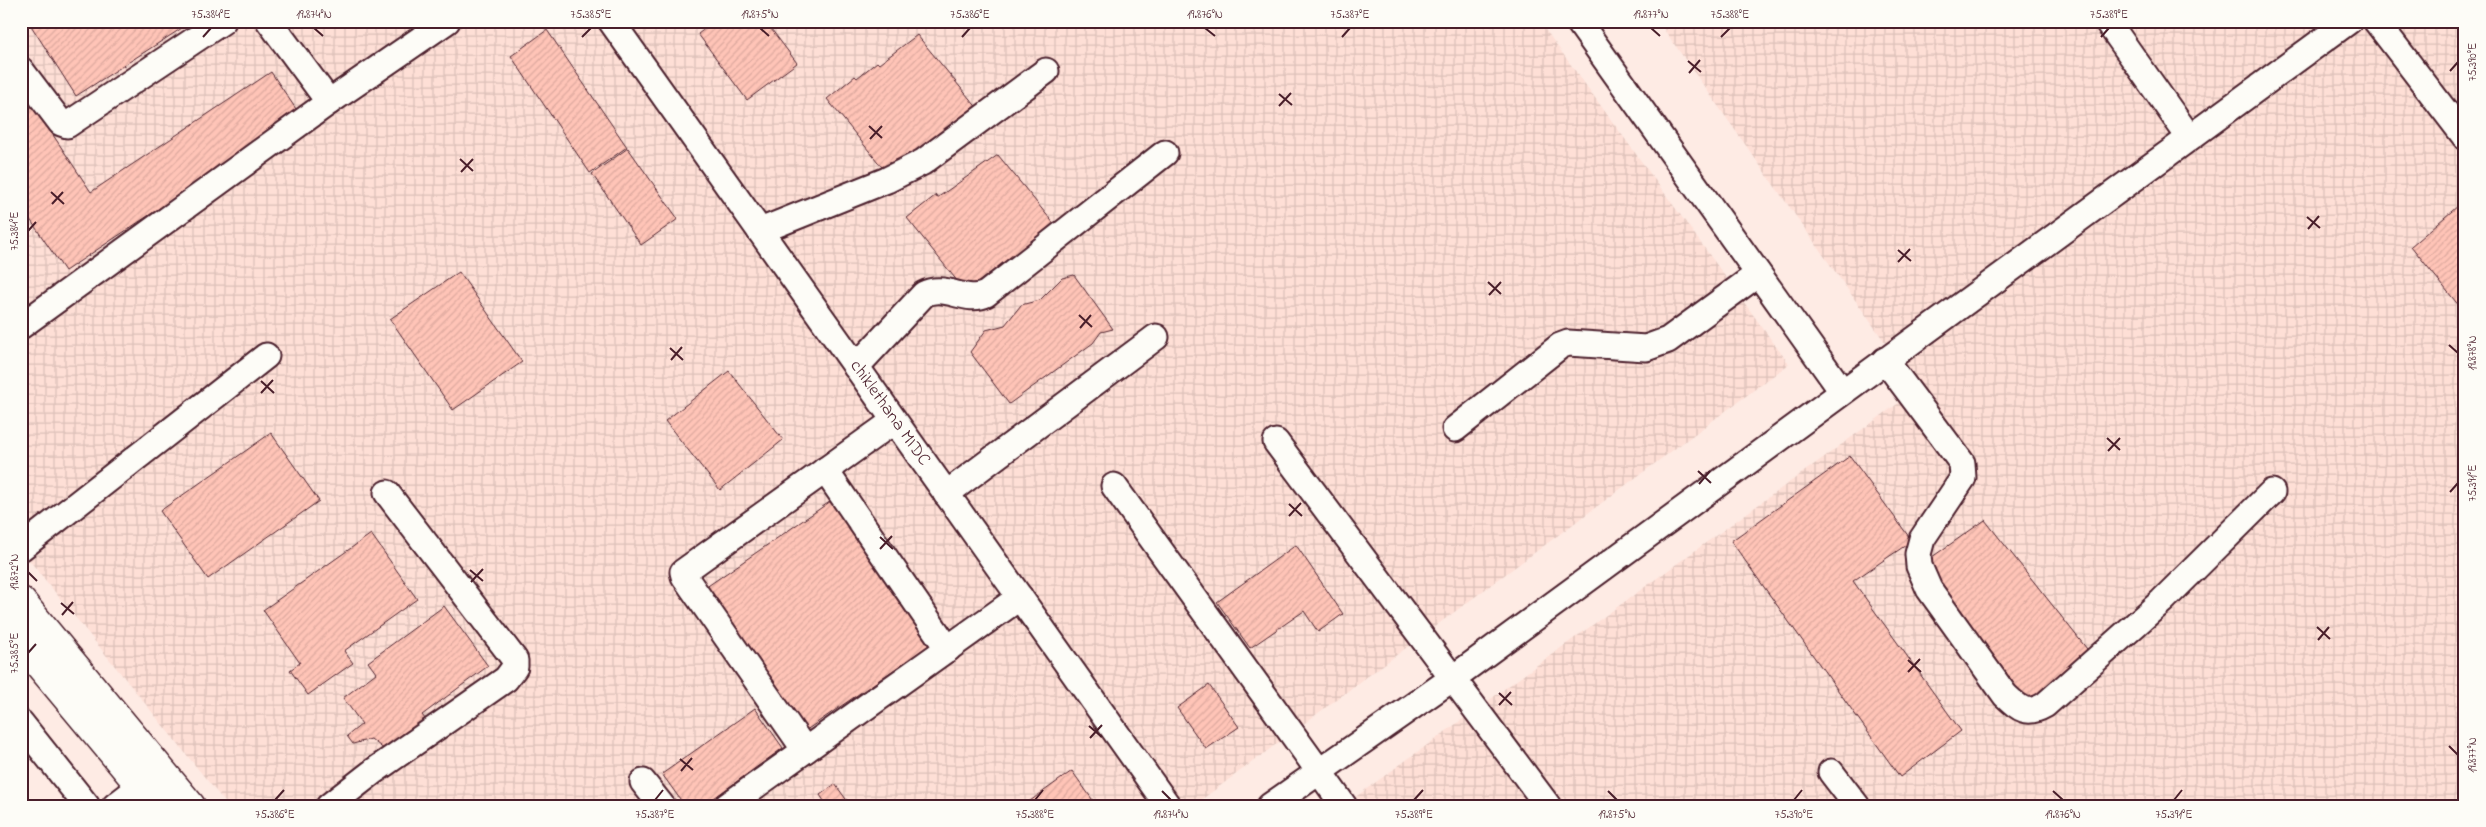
<svg xmlns="http://www.w3.org/2000/svg" width="2486" height="827" viewBox="0 0 2486 827" font-family="'Indie Flower',sans-serif">
  <defs>
    <pattern id="industrial-grid" width="8" height="8" patternUnits="userSpaceOnUse" patternTransform="scale(1.25)"><rect width="8" height="8" fill="#fedfd6"/><path d="M0 4h8M4 0v8" fill="none" stroke="#dbbfb8"/></pattern>
    <pattern id="building-hatch" width="6" height="6" patternUnits="userSpaceOnUse" patternTransform="scale(1.25)"><rect width="6" height="6" fill="#ffc4b7"/><path d="M-1 1l2-2M0 6l6-6M5 7l2-2" fill="none" stroke="#dca89e"/></pattern>
  </defs>
  <rect width="100%" height="100%" fill="#feebe4"/>
  <filter id="ink" filterUnits="userSpaceOnUse"><feTurbulence type="fractalNoise" baseFrequency=".02" numOctaves="2"/><feDisplacementMap in="SourceGraphic" scale="10" xChannelSelector="R" yChannelSelector="G"/><feConvolveMatrix kernelMatrix="1 2 1 2 8 2 1 2 1" color-interpolation-filters="sRGB"/></filter>
  <g filter="url(#ink)">
    <path fill="url(#industrial-grid)" d="M 21,21 L 1539,21 L 1789,364 L 1193,806 L 228,806 L 21,550 Z
      M 1658,21 L 2465,21 L 2465,806 L 1343,806 L 1918,389 Z"/>
    <path fill="url(#building-hatch)" stroke="#4a1f2b" d="M 28,21 L 193,21 L 76,96 Z
      M 715,21 L 765,21 L 797,63 L 747,100 L 698,34 Z
      M 547,30 L 627,147 L 590,173 L 511,56 Z
      M 917,35 L 979,110 L 912,160 L 910,153 L 886,172 L 827,99 L 855,76 L 857,78 L 877,62 L 879,64 Z
      M 271,72 L 300,115 L 65,271 L 21,206 L 21,87 L 91,192 Z
      M 628,148 L 678,219 L 641,245 L 592,174 Z
      M 998,155 L 1059,230 L 992,280 L 990,273 L 966,292 L 907,218 L 936,195 L 937,198 Z
      M 2465,200 L 2465,312 L 2464,312 L 2411,246 Z
      M 459,272 L 522,362 L 453,410 L 390,319 Z
      M 1074,275 L 1113,329 L 1101,332 L 1093,343 L 1009,404 L 970,352 L 986,330 L 1005,325 L 1021,305 L 1040,300 L 1062,278 Z
      M 729,371 L 783,440 L 720,490 L 665,421 Z
      M 271,433 L 319,501 L 208,579 L 160,511 Z
      M 1850,456 L 1912,541 L 1853,581 L 1961,731 L 1900,777 L 1731,541 Z
      M 831,501 L 930,645 L 802,733 L 702,590 Z
      M 1985,520 L 2087,649 L 2053,691 L 2026,703 L 1922,564 Z
      M 371,534 L 417,599 L 344,651 L 353,663 L 308,695 L 290,670 L 300,663 L 263,610 Z
      M 1296,545 L 1343,614 L 1318,632 L 1304,611 L 1250,648 L 1217,602 Z
      M 444,606 L 488,666 L 422,715 L 426,720 L 385,750 L 371,739 L 353,744 L 347,736 L 362,724 L 343,698 L 376,673 L 368,662 Z
      M 1209,685 L 1239,727 L 1206,749 L 1177,708 Z
      M 755,708 L 783,748 L 703,806 L 685,806 L 662,774 Z
      M 1072,771 L 1097,806 L 1023,806 Z
      M 835,784 L 851,806 L 824,806 L 826,804 L 820,795 Z"/>
    <g fill="none" stroke-linecap="round" stroke-linejoin="round">
      <defs>
        <g id="minor">
          <path d="M 269,21 L 329,102"/>
          <path id="s1" d="M 611,21 L 1168,806"/>
          <path d="M 1578,21 L 1842,391"/>
          <path d="M 2107,21 L 2189,137"/>
          <path d="M 2376,21 L 2465,137"/>
          <path d="M 21,70 L 61,123 L 67,125 L 223,21"/>
          <path d="M 760,231 L 887,180 L 923,162 L 1046,71"/>
          <path d="M 21,326 L 329,102 L 447,21"/>
          <path d="M 1885,360 L 1962,463 L 1963,478 L 1922,539 L 1918,554 L 1919,566 L 1929,589 L 2005,695 C 2019,708 2026,716 2045,705 L 2162,601 L 2272,492"/>
          <path d="M 856,367 L 924,294 C 945,283 966,304 986,294 L 1165,153"/>
          <path d="M 1455,429 L 1560,346 L 1568,343 L 1646,348 L 1668,340 L 1758,274"/>
          <path d="M 1276,442 L 1548,806"/>
          <path d="M 825,470 L 948,649"/>
          <path d="M 1114,486 L 1344,806"/>
          <path d="M 946,494 L 1156,337"/>
          <path d="M 21,548 L 266,356"/>
          <path d="M 21,723 L 87,806"/>
          <path d="M 805,750 L 684,576 L 683,572 L 894,421"/>
          <path d="M 1831,772 L 1857,806"/>
          <path d="M 643,782 L 662,806"/>
          <path d="M 115,806 L 141,786"/>
          <path d="M 329,806 L 374,771 L 506,679 L 515,667 L 515,660 L 387,493"/>
          <path d="M 727,806 L 1020,597"/>
          <path d="M 1270,806 L 1453,678 L 2349,21"/>
        </g>
        <path id="major" d="M 21,601 L 191,806
          M 21,643 L 157,806"/>
      </defs>
      <use href="#minor" stroke="#4a1f2b" stroke-width="29"/>
      <use href="#major" stroke="#4a1f2b" stroke-width="31"/>
      <use href="#minor" stroke="#fdfcf7" stroke-width="25"/>
      <use href="#major" stroke="#fdfcf7" stroke-width="28"/>
    </g>
  </g>
  <path fill="none" stroke="#4a1f2b" stroke-width="2" d="M 314,28 L 323,36M 760,28 L 769,36M 1205,28 L 1215,36M 1651,28 L 1660,36M 203,37 L 211,28M 582,37 L 591,28M 962,37 L 970,28M 1342,37 L 1350,28M 1721,37 L 1730,28M 2101,37 L 2109,28M 1688,61 L 1701,72M 2450,71 L 2458,62M 1689,73 L 1700,60M 1279,94 L 1292,105M 1279,106 L 1291,93M 869,126 L 882,138M 870,139 L 882,126M 460,159 L 473,171M 461,172 L 473,159M 51,192 L 64,204M 52,204 L 63,192M 2307,217 L 2320,228M 2308,229 L 2319,216M 28,231 L 36,222M 1898,250 L 1911,261M 1898,262 L 1910,249M 1488,282 L 1501,294M 1489,295 L 1501,282M 1079,315 L 1092,327M 1080,328 L 1091,315M 2449,345 L 2458,353M 670,348 L 683,360M 671,360 L 682,347M 261,381 L 274,393M 261,393 L 273,380M 2107,438 L 2120,450M 2108,451 L 2120,438M 1698,471 L 1711,483M 1699,484 L 1710,471M 2450,492 L 2458,483M 1289,504 L 1302,516M 1289,516 L 1301,503M 880,537 L 893,549M 880,549 L 892,536M 470,570 L 483,581M 28,572 L 37,581M 471,582 L 483,569M 61,603 L 74,614M 62,615 L 73,602M 2317,627 L 2330,639M 2318,640 L 2329,627M 28,653 L 36,644M 1908,660 L 1921,672M 1908,672 L 1920,659M 1499,693 L 1512,705M 1499,705 L 1511,692M 1089,726 L 1102,737M 1090,738 L 1102,725M 2449,746 L 2458,755M 680,759 L 693,770M 681,771 L 692,758M 1162,791 L 1171,800M 1608,791 L 1617,800M 2053,791 L 2063,800M 275,800 L 284,790M 655,800 L 663,790M 1035,800 L 1043,790M 1414,800 L 1423,790M 1794,800 L 1802,790M 2174,800 L 2182,790"/>
  <g text-anchor="middle" dominant-baseline="central" stroke-width="4" stroke-linejoin="round" paint-order="stroke">
    <g font-size="18" fill="#4a1f2b" stroke="#fdfcf7">
      <text stroke="none"><textPath href="#s1" startOffset="481">chiklethana MIDC</textPath></text>
    </g>
  </g>
  <rect width="2486" height="827" fill="none" stroke="#fdfcf7" stroke-width="55"/>
  <rect x="28" y="28" width="2430" height="772" fill="none" stroke="#4a1f2b" stroke-width="2"/>
  <g font-size="12" text-anchor="middle" fill="#4a1f2b">
    <text x="211" y="18">75.384°E</text>
    <text x="314" y="18">19.874°N</text>
    <text x="591" y="18">75.385°E</text>
    <text x="760" y="18">19.875°N</text>
    <text x="970" y="18">75.386°E</text>
    <text x="1205" y="18">19.876°N</text>
    <text x="1350" y="18">75.387°E</text>
    <text x="1651" y="18">19.877°N</text>
    <text x="1730" y="18">75.388°E</text>
    <text x="2109" y="18">75.389°E</text>
    <text transform="translate(2472 62) rotate(-90)" y="4">75.390°E</text>
    <text transform="translate(14 231) rotate(-90)" y="4">75.384°E</text>
    <text transform="translate(2472 353) rotate(-90)" y="4">19.878°N</text>
    <text transform="translate(2472 483) rotate(-90)" y="4">75.391°E</text>
    <text transform="translate(14 572) rotate(-90)" y="4">19.872°N</text>
    <text transform="translate(14 653) rotate(-90)" y="4">75.385°E</text>
    <text transform="translate(2472 755) rotate(-90)" y="4">19.877°N</text>
    <text x="275" y="818">75.386°E</text>
    <text x="655" y="818">75.387°E</text>
    <text x="1035" y="818">75.388°E</text>
    <text x="1171" y="818">19.874°N</text>
    <text x="1414" y="818">75.389°E</text>
    <text x="1617" y="818">19.875°N</text>
    <text x="1794" y="818">75.390°E</text>
    <text x="2063" y="818">19.876°N</text>
    <text x="2174" y="818">75.391°E</text>
  </g>
</svg>
